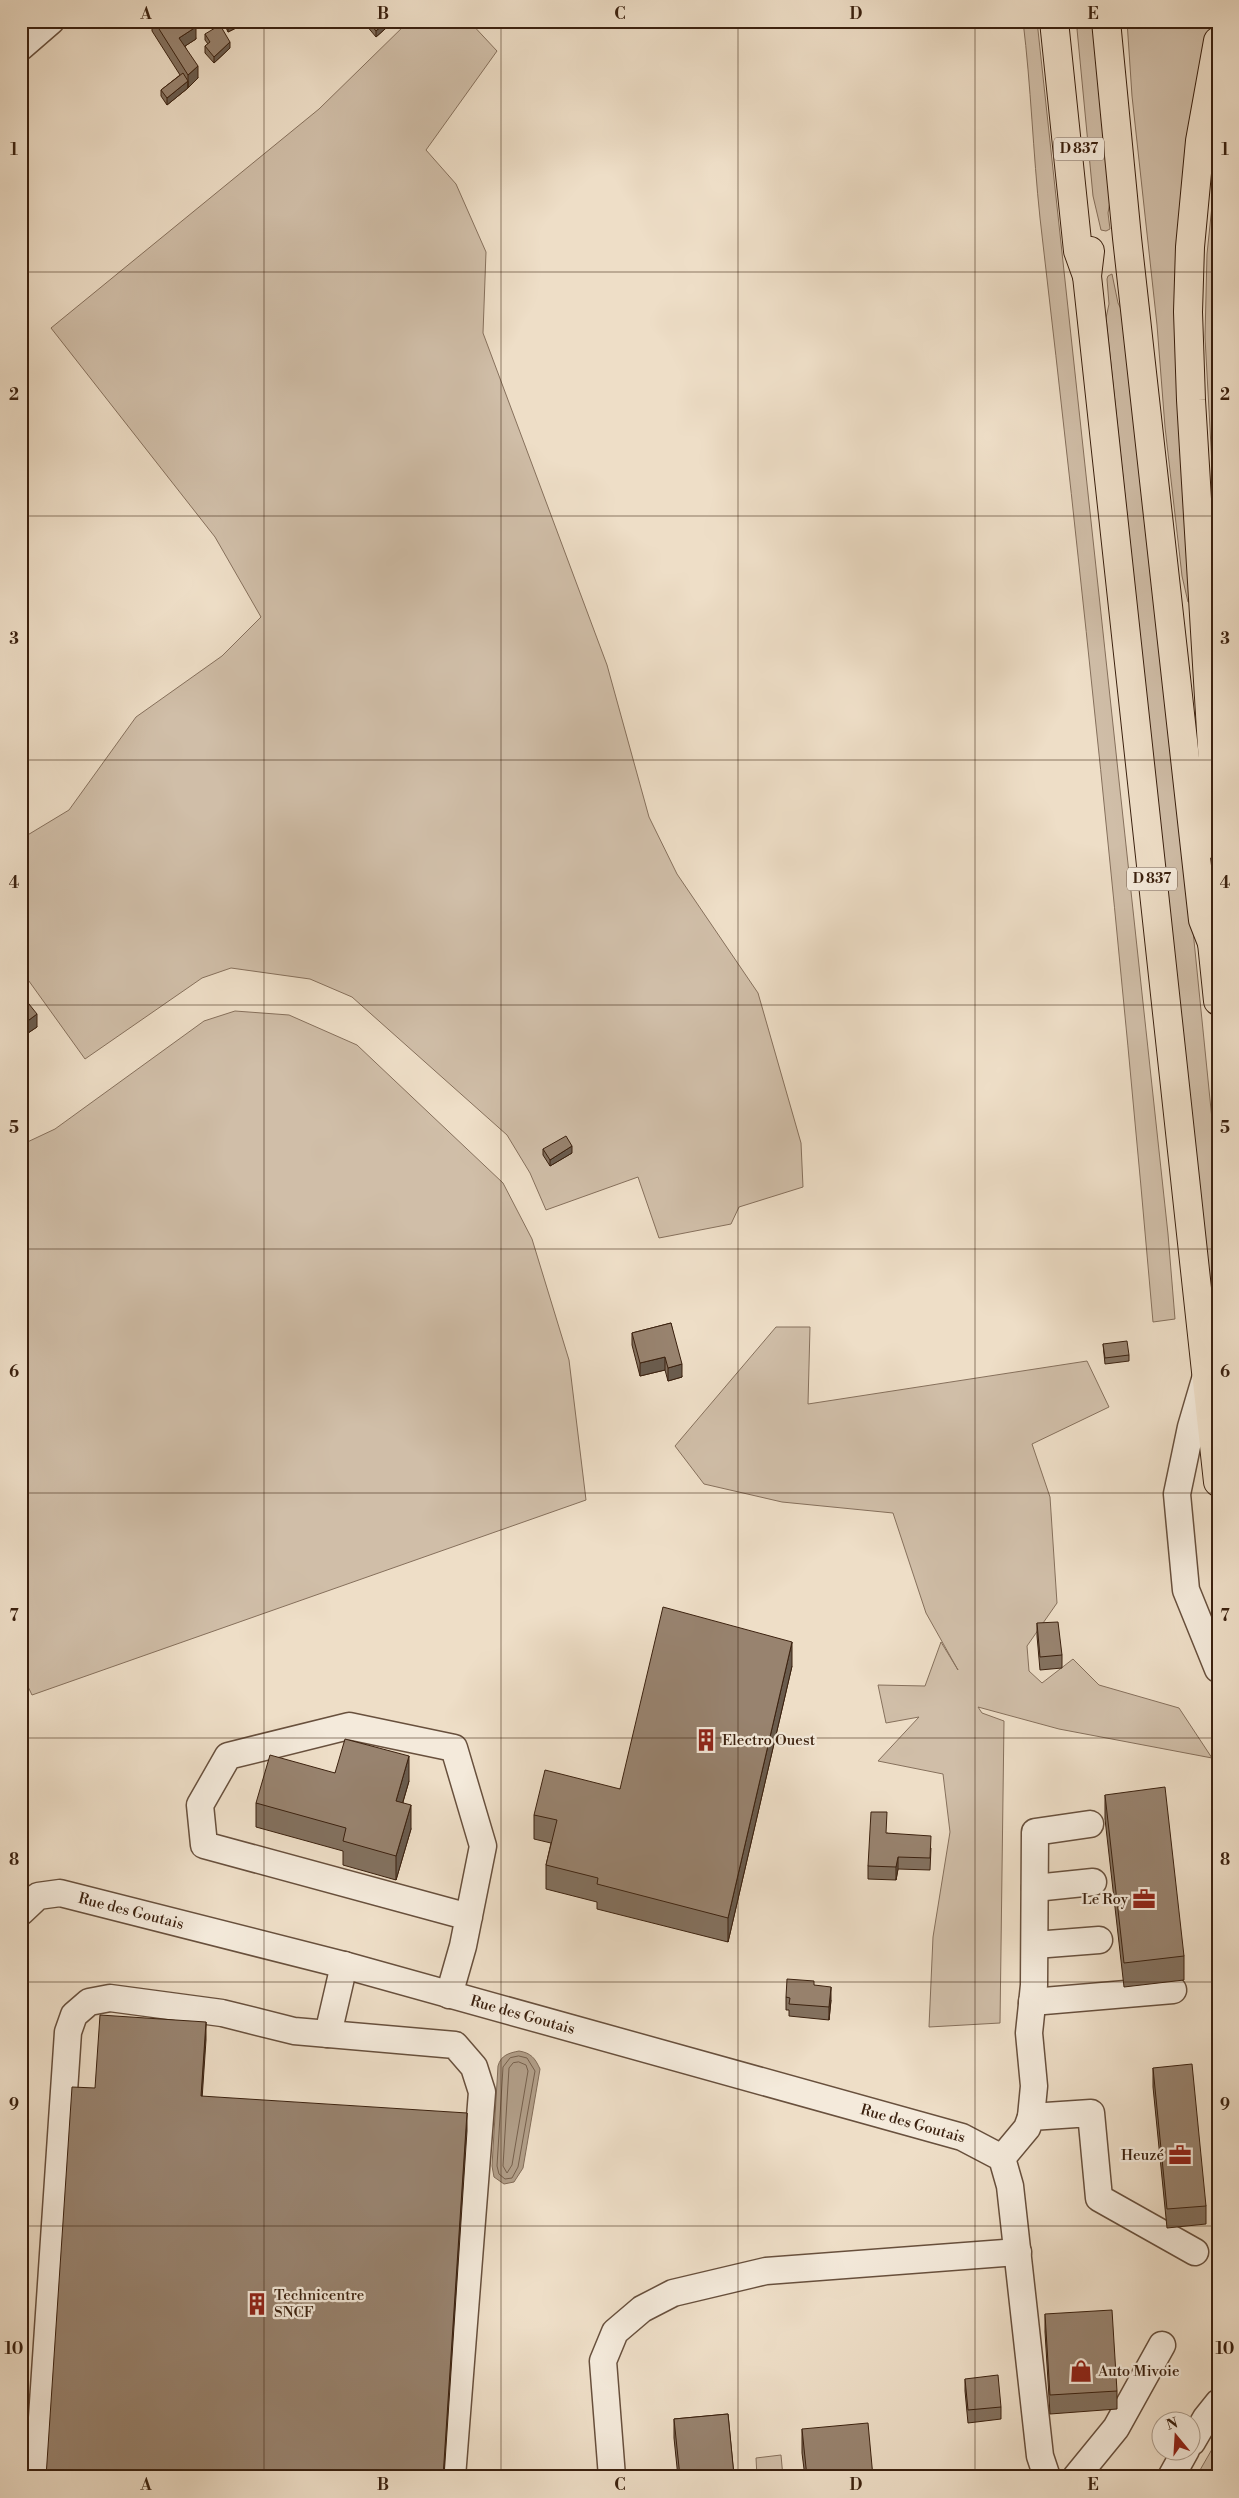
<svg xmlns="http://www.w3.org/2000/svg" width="1239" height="2498" viewBox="0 0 1239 2498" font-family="'Libre Bodoni',serif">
  <rect width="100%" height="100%" fill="#eedec7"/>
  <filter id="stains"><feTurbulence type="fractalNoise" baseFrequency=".004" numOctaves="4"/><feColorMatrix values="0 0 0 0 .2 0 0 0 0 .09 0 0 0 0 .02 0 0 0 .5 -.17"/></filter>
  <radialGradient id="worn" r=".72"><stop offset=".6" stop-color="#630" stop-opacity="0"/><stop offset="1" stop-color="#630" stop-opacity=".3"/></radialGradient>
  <path fill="#d0bea8" stroke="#86705c" d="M 409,21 L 469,21 L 497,51 L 426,150 L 456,184 L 486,252 L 483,333 L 607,665 L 649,817 L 677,874 L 758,993 L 801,1143 L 803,1187 L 739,1207 L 731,1224 L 659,1238 L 638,1177 L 546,1210 L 530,1173 L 507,1135 L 352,997 L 310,979 L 231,968 L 202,978 L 85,1059 L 21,970 L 21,839 L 69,810 L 136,717 L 222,656 L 261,617 L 215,537 L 51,328 L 319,109 Z
    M 1023,21 L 1037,21 L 1168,1234 L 1175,1319 L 1153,1322 C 1121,954 1083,585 1040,218 C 1033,152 1031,86 1023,21 Z
    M 1127,21 L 1211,21 L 1191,131 L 1190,602 L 1188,602 L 1182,576 L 1165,427 L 1157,325 L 1132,96 Z
    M 1094,22 L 1111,196 L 1108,213 L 1110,229 L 1106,231 L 1101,230 L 1093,196 L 1077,29 Z
    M 1218,148 L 1218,575 L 1205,337 L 1207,254 Z
    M 1112,274 L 1118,303 L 1123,313 L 1189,891 L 1218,1179 L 1218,1369 L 1106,318 L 1109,304 L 1107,279 L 1108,276 Z
    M 235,1011 L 289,1015 L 357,1045 L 503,1183 L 532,1239 L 569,1360 L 586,1500 L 32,1695 L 21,1672 L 21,1145 L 55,1129 L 204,1021 Z
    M 776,1327 L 810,1327 L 808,1404 L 1087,1361 L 1109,1407 L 1032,1444 L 1050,1497 L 1057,1603 L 1027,1646 L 1029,1671 L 1042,1683 L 1073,1659 L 1099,1685 L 1179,1708 L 1212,1758 L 1059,1729 L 978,1707 L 982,1713 L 1004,1721 L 1000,2023 L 929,2027 L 933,1937 L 950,1832 L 943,1774 L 878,1761 L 919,1717 L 886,1723 L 878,1685 L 925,1686 L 941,1642 L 958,1670 L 926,1613 L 893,1513 L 782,1502 L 704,1484 L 675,1446 Z
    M 1218,2441 L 1218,2477 L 1196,2477 L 1215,2444 Z
    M 781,2455 L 783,2477 L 757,2477 L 756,2458 Z"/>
  <path fill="#b19e88" stroke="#826c58" d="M 519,2051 C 531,2053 535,2058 540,2069 L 523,2168 L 514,2182 L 504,2184 L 494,2177 L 492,2166 L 498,2066 C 501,2055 509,2053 519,2051 Z"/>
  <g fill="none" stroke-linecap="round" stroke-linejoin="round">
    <path stroke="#76604c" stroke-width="1" d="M 519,2056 L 527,2058 L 535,2071 L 518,2167 L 512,2178 L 505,2179 L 499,2174 L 497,2166 L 503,2067 L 510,2058 Z
      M 519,2062 L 526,2065 L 528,2071 L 512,2165 L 507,2173 L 503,2166 L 509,2068 L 513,2063 Z"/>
    <defs>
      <g id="minor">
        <path d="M 21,47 L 51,21"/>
        <path d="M 1206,1376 L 1191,1427 L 1177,1494 L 1186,1590 L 1218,1669"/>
        <path d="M 1035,1888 L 1093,1882"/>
        <path id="s1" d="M 21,1912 L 38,1896 L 60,1893 L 344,1965 L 962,2137 L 1002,2158 L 1010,2186 L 1040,2456 L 1047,2477"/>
        <path d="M 1035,1945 L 1099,1940"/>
        <path d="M 449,1995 L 463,1946 L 483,1846 L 454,1748 L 349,1726 L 228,1756 L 200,1805 L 204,1845 L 469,1917"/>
        <path d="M 1032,2002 L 1173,1990"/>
        <path d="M 328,2034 L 344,1965"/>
        <path d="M 1031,2117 L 1034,2086 L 1029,2033 L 1034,1985 L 1035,1832 L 1090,1824"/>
        <path d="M 1002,2158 L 1027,2128 L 1031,2117 L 1091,2113 L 1099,2198 L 1195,2252"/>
        <path d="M 1192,2442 L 1206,2418 L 1218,2403"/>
        <path d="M 38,2477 L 68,2032 L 74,2015 L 89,2002 L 110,1998 L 222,2013 L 294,2031 L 455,2045 L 474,2067 L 482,2092 L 452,2477"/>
        <path d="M 612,2477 L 603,2361 L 615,2332 L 642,2309 L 673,2293 L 766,2271 L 1018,2252"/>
        <path d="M 1076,2477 L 1116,2428 L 1162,2345"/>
        <path d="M 1171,2477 L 1186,2450"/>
      </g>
      <path id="major" d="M 1106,21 L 1127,238 L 1203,920 L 1212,943 L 1218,1001
        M 1090,251 L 1087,276 L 1218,1482"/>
      <path id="highway" d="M 1054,21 L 1078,251 L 1087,276
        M 1218,41 L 1200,141 L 1190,247 L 1188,312 L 1191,400 L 1218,846
        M 1212,943 L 1218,928"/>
    </defs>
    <use href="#minor" stroke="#68503d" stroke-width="29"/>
    <use href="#major" stroke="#3b210f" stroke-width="30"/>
    <use href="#highway" stroke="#3b210f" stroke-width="30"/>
    <use href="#minor" stroke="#f4eadb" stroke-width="26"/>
    <use href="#major" stroke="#eedec7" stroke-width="28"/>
    <use href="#highway" stroke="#eedec7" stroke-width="28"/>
  </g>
  <path fill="#83715f" stroke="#3b210f" d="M 152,21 L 192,21 L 196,39 L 185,46 L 198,78 L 188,88 L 167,105 L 161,96 L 161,90 L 180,75 L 152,31 Z
    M 223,21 L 242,21 L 242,25 L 228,32 Z
    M 248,21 L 259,21 L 252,28 Z
    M 366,21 L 394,21 L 376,37 L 366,25 Z
    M 205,34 L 230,48 L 214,63 L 205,53 L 205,46 L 208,44 L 205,40 Z
    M 21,994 L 37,1027 L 25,1035 L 22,1032 Z
    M 543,1149 L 572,1153 L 550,1166 L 543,1155 Z
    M 671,1323 L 682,1377 L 668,1381 L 665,1370 L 640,1376 L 632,1345 L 632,1333 Z
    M 1103,1344 L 1129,1355 L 1129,1361 L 1105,1364 Z
    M 1037,1623 L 1062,1655 L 1062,1668 L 1040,1670 L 1037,1636 Z
    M 792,1666 L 728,1942 L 597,1909 L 597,1902 L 546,1889 L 546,1865 L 551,1843 L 534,1839 L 534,1815 L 620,1789 Z
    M 335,1773 L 409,1781 L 403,1802 L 411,1829 L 396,1880 L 343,1865 L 343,1851 L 256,1827 L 256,1803 Z
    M 1105,1795 L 1184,1956 L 1184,1980 L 1124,1987 L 1105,1819 Z
    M 887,1833 L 931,1848 L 930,1870 L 898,1869 L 896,1880 L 868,1879 L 868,1866 Z
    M 814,1985 L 831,2000 L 829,2020 L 789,2016 L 789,2010 L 786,2010 L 786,1997 Z
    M 1153,2068 L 1206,2206 L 1206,2224 L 1167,2228 L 1153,2087 Z
    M 1045,2314 L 1117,2391 L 1117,2409 L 1050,2414 L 1045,2332 Z
    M 965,2379 L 1001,2407 L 1001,2419 L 968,2423 L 965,2391 Z
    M 728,2414 L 734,2477 L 678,2477 L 674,2438 L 674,2419 Z
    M 802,2429 L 873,2477 L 805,2477 L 802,2453 Z"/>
  <path fill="#6a5c4e" stroke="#3b210f" d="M 228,21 L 242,21 L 242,25 L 228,32 Z
    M 252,21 L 259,21 L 252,28 Z
    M 387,21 L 394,21 L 376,37 L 376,31 Z
    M 196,27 L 196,39 L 179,50 L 179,38 Z
    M 230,42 L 230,48 L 214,63 L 214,57 Z
    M 198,66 L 198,78 L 188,88 L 188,75 Z
    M 188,81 L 188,88 L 167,105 L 167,98 Z
    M 37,1014 L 37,1027 L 25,1035 L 25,1023 Z
    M 22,1019 L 22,1032 L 21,1032 L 21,1020 Z
    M 572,1146 L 572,1153 L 550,1166 L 550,1160 Z
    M 665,1357 L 665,1370 L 640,1376 L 640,1363 Z
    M 682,1364 L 682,1377 L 668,1381 L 668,1368 Z
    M 792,1642 L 792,1666 L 728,1942 L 728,1918 Z
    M 409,1756 L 409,1781 L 396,1825 L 396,1801 Z
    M 411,1805 L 411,1829 L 396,1880 L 396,1856 Z
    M 898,1857 L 898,1869 L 896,1880 L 896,1867 Z
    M 831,1987 L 831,2000 L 829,2020 L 829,2007 Z
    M 206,2022 L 206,2040 L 201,2114 L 201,2096 Z
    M 467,2113 L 467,2131 L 444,2477 L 443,2477 Z"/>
  <path fill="#98836f" stroke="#3b210f" d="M 154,21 L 192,21 L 196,27 L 179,38 L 198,66 L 188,75 Z
    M 368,21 L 387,21 L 376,31 Z
    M 220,25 L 230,42 L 214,57 L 205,46 L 210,42 L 205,34 Z
    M 183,73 L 188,81 L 167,98 L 161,90 Z
    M 21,994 L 37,1014 L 25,1023 L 22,1019 L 21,1020 Z
    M 566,1136 L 572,1146 L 550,1160 L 543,1149 Z
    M 671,1323 L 682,1364 L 668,1368 L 665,1357 L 640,1363 L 632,1333 Z
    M 1127,1341 L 1129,1355 L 1105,1358 L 1103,1344 Z
    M 663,1607 L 792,1642 L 728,1918 L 597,1884 L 598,1878 L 546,1865 L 557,1820 L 534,1815 L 545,1770 L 620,1789 Z
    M 1058,1622 L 1062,1655 L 1040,1657 L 1037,1623 Z
    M 345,1739 L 409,1756 L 396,1801 L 411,1805 L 396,1856 L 343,1841 L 346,1828 L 256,1803 L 270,1755 L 335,1773 Z
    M 1165,1787 L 1184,1956 L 1124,1963 L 1105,1795 Z
    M 871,1812 L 887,1812 L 886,1833 L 931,1836 L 930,1858 L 898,1857 L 896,1867 L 868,1866 Z
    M 787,1979 L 814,1981 L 814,1985 L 831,1987 L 829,2007 L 789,2004 L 790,1998 L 786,1997 Z
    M 100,2015 L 206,2022 L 201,2096 L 467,2113 L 443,2477 L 46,2477 L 72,2087 L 95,2088 Z
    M 1192,2064 L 1206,2206 L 1167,2209 L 1153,2068 Z
    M 1112,2310 L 1117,2391 L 1050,2395 L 1045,2314 Z
    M 998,2375 L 1001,2407 L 968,2410 L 965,2379 Z
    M 728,2414 L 734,2475 L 713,2477 L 680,2477 L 674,2419 Z
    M 868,2423 L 873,2477 L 807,2477 L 802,2429 Z"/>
  <path fill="none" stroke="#3b210f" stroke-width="1" stroke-opacity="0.55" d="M 264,21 L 264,2477M 501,21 L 501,2477M 738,21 L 738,2477M 975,21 L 975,2477M 21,272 L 1218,272M 21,516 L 1218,516M 21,760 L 1218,760M 21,1005 L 1218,1005M 21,1249 L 1218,1249M 21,1493 L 1218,1493M 21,1738 L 1218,1738M 21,1982 L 1218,1982M 21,2226 L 1218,2226"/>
  <defs>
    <symbol id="building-bare" viewBox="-9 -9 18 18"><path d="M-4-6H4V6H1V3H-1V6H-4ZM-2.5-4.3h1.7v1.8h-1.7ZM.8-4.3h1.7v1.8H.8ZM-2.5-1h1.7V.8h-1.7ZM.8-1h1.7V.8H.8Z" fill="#8f2418" stroke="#f4eadb" stroke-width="2.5" paint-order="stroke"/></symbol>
    <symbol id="office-bare" viewBox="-9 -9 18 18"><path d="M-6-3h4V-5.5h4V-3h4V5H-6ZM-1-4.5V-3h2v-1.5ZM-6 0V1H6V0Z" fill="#8f2418" stroke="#f4eadb" stroke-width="2.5" paint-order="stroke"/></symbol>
    <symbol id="shop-bare" viewBox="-9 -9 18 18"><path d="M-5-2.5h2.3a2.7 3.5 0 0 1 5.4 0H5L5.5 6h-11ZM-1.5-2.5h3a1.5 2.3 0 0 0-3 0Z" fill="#8f2418" stroke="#f4eadb" stroke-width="2.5" paint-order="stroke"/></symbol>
  </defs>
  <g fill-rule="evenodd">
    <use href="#building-bare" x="690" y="1724" width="32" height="32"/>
    <use href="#office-bare" x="1128" y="1883" width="32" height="32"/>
    <use href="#office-bare" x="1164" y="2139" width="32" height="32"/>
    <use href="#building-bare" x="241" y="2288" width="32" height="32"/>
    <use href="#shop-bare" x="1065" y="2355" width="32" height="32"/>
  </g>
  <g text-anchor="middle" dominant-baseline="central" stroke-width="4.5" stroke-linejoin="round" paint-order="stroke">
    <g fill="#f4eadb" stroke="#725d4c" stroke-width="1">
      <rect x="1054" y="137.5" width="50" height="23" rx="4"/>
      <rect x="1127" y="867.5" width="50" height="23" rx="4"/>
    </g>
    <g font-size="14" font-weight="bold" fill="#3b210f">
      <text x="1079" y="149">D 837</text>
      <text x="1152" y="879">D 837</text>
    </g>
    <g font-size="15" fill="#3b210f" stroke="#f4eadb" text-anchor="start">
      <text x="722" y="1740">Electro Ouest</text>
      <text x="1128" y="1899" text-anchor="end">Le Roy</text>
      <text x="1164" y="2155" text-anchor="end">Heuzé</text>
      <text x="274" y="2295">Technicentre<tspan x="274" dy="17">SNCF</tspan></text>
      <text x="1098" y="2371">Auto Mivoie</text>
    </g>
    <g font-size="15" fill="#3b210f" stroke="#f4eadb">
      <text stroke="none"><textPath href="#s1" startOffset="119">Rue des Goutais</textPath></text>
      <text stroke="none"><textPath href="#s1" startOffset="524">Rue des Goutais</textPath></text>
      <text stroke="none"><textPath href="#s1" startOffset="929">Rue des Goutais</textPath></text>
    </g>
  </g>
  <rect width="1239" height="2498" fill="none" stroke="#eedec7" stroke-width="55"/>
  <g transform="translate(1176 2436) rotate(342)"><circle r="24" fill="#f4eadb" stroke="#aa9a89"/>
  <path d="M0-4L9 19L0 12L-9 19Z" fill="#8f2418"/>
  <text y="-8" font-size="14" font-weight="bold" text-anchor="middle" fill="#3b210f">N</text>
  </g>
  <rect x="28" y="28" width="1184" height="2442" fill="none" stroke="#3b210f" stroke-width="2"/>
  <g font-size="16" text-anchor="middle" font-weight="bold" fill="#3b210f">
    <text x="146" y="19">A</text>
    <text x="383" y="19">B</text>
    <text x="620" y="19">C</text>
    <text x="856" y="19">D</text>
    <text x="1093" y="19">E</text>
    <text x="14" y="155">1</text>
    <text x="1225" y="155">1</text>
    <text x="14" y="400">2</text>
    <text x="1225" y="400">2</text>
    <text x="14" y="644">3</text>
    <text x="1225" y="644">3</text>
    <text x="14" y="888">4</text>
    <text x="1225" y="888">4</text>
    <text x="14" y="1133">5</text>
    <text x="1225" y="1133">5</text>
    <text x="14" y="1377">6</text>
    <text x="1225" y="1377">6</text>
    <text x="14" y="1621">7</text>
    <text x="1225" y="1621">7</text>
    <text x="14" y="1865">8</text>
    <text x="1225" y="1865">8</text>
    <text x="14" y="2110">9</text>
    <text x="1225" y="2110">9</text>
    <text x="14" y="2354">10</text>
    <text x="1225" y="2354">10</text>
    <text x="146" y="2490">A</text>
    <text x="383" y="2490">B</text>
    <text x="620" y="2490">C</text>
    <text x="856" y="2490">D</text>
    <text x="1093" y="2490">E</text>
  </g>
  <rect width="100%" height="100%" filter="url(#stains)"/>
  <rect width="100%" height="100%" fill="url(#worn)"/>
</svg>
